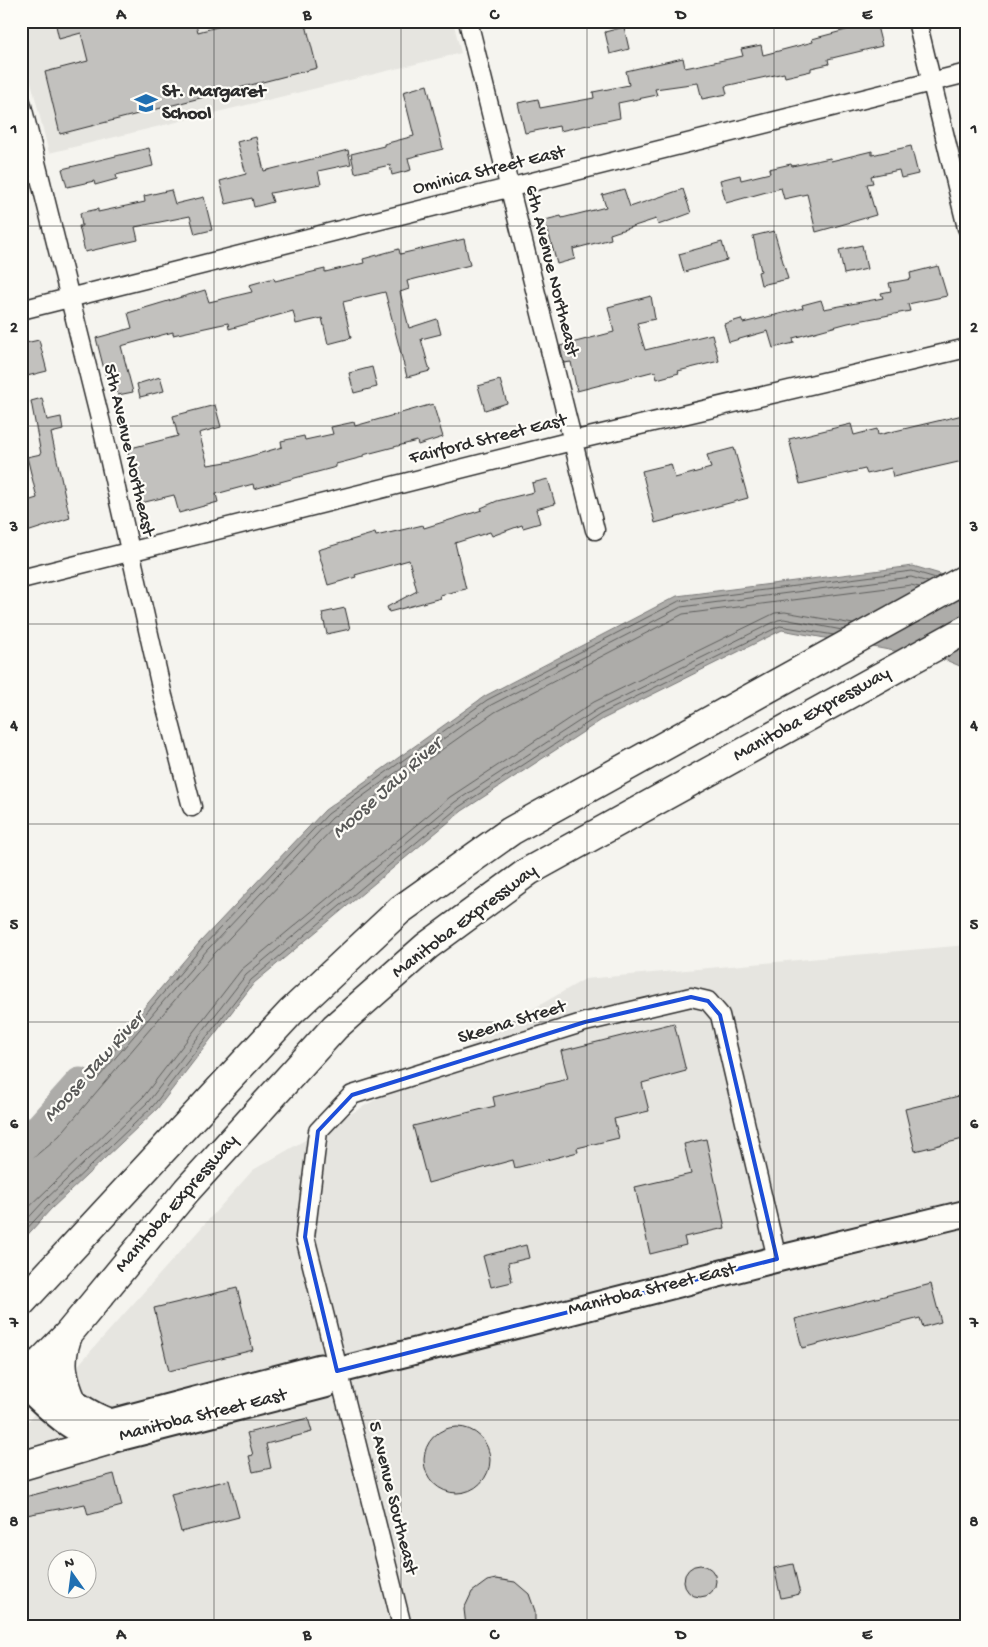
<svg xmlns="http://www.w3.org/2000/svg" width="988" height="1647" viewBox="0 0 988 1647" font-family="'Gochi Hand',sans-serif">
  <rect width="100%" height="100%" fill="#f5f4ef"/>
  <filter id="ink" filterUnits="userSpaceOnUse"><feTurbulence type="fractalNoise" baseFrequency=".02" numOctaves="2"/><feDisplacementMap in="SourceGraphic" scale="10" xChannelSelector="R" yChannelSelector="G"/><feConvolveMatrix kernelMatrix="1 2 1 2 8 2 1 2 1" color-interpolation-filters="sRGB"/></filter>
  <g filter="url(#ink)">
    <path fill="#e6e5e0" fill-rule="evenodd" d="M 21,21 L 453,21 L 461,53 L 49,153 L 21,42 Z
      M 967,945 L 967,1626 L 21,1626 L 21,1429 L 253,1170 L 585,979 ZM 58,1560 L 88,1560 L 88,1590 L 58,1590 Z"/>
    <path fill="#adaca9" stroke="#797877" d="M 913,566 L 967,582 L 967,669 L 948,661 L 782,630 L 603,719 L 462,811 L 254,983 L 157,1109 L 51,1209 L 21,1242 L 21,1143 L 45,1124 L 200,942 L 325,810 L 485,696 L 677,596 Z"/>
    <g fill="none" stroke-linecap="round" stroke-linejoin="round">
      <path stroke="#5f5f5d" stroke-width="1" d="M 21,1147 L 26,1146 L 49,1127 L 204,945 L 328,814 L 487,700 L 679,601 L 912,571 L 936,578
        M 21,1153 L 30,1151 L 53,1131 L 208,949 L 332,818 L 491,705 L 681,607 L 911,577 L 928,582
        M 21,1161 L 33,1158 L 59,1136 L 214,954 L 337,824 L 495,712 L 683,614 L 911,585 L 919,587
        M 21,1215 L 143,1097 L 241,970 L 450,797 L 594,702 L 775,613 L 785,612 L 853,624
        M 21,1226 L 44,1201 L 148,1102 L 246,975 L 455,802 L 598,709 L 778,620 L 784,619 L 842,630
        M 21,1235 L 48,1206 L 153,1106 L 251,980 L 459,807 L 601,714 L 780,626 L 834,635"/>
      <path stroke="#adaca9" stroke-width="31" d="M 21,1149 L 80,1083"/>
    </g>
    <path fill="#c2c1be" stroke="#2b2b2b" d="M 55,21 L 195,21 L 198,32 L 240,21 L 305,21 L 317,68 L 60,134 L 45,72 L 88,61 L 81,33 L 59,39 Z
      M 876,22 L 882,46 L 828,59 L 829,64 L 811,68 L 811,71 L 785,77 L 784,73 L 725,86 L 727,94 L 702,99 L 698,83 L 655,89 L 657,95 L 618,103 L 620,118 L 560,131 L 559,126 L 525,133 L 518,103 L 538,99 L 540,108 L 594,98 L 593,92 L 629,85 L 626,71 L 683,58 L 685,68 L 743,56 L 741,49 L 761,45 L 763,55 L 813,42 L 812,39 Z
      M 624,27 L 629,49 L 610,54 L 605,32 Z
      M 427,85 L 443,149 L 408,158 L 411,170 L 392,175 L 390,165 L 355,173 L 351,154 L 384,146 L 384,144 L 414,136 L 403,92 Z
      M 256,137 L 264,171 L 348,150 L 351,164 L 318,171 L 321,184 L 270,193 L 273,202 L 254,207 L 252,198 L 226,204 L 220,181 L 246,174 L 237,142 Z
      M 911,146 L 918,174 L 901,178 L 899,170 L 871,176 L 873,183 L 867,184 L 876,215 L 816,232 L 807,194 L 784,199 L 781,188 L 726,203 L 720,180 L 740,175 L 741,180 L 770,173 L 769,169 L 791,164 L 792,166 L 830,158 L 831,161 L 872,151 L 872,155 Z
      M 149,148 L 153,166 L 116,175 L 117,179 L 95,185 L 94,181 L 67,187 L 62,169 Z
      M 624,189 L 630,207 L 683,189 L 691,213 L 658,225 L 656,219 L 610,234 L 611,239 L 573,249 L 575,259 L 557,264 L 545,220 L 561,216 L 562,218 L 606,207 L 602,195 Z
      M 171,190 L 175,204 L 204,197 L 212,230 L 195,234 L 190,216 L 135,227 L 138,240 L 85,252 L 79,226 L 82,226 L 80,213 L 98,209 L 98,212 L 145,202 L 144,196 Z
      M 774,231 L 788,279 L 761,285 L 758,272 L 761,271 L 753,236 Z
      M 464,239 L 470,265 L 407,281 L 409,289 L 400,292 L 409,328 L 437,319 L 441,334 L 421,339 L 430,371 L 407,377 L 385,292 L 343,302 L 351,338 L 328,344 L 322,318 L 296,324 L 293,311 L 229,329 L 228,323 L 173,335 L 173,332 L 121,346 L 133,392 L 118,395 L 113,375 L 106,377 L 96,338 L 132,328 L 128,313 L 205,290 L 209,302 L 252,292 L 249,285 L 274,278 L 275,281 L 325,269 L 325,272 L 364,263 L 363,259 L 399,249 L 400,254 Z
      M 722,242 L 727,260 L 684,272 L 679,254 Z
      M 862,245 L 867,269 L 844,274 L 839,250 Z
      M 938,266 L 947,296 L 908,304 L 910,311 L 848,323 L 793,338 L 794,343 L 773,348 L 768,331 L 729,342 L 724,324 L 741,319 L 743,323 L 803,308 L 802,305 L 821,300 L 824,309 L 883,298 L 881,293 L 891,291 L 889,283 L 911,279 L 910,273 Z
      M 651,296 L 655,319 L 637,323 L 645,350 L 712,334 L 719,361 L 678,371 L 679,373 L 657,379 L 655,371 L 577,391 L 571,362 L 564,363 L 560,346 L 614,332 L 608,307 Z
      M 39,340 L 47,371 L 27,376 L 21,344 Z
      M 372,367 L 377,387 L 354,393 L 349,373 Z
      M 160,377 L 164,391 L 140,397 L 137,384 Z
      M 500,380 L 507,403 L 485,410 L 478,386 Z
      M 42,398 L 47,420 L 61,417 L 63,430 L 51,433 L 70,518 L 21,534 L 21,503 L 37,498 L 27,457 L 41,454 L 31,401 Z
      M 433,404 L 443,437 L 418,445 L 417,441 L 363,455 L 363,457 L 336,464 L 336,467 L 254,489 L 253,484 L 216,494 L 218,502 L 179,513 L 174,495 L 141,503 L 127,449 L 178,436 L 173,416 L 215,405 L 221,427 L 199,433 L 208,465 L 233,461 L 282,447 L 281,441 L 304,436 L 305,440 L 333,434 L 331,427 L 354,422 L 355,426 Z
      M 967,414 L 967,460 L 893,477 L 891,468 L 867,474 L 865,469 L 800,484 L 789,439 L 851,424 L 854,435 L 877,429 L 878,435 Z
      M 734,448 L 748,498 L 655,523 L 642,471 L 671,464 L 675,478 L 711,468 L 707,455 Z
      M 548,479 L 555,504 L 536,509 L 540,523 L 523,528 L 522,525 L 492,536 L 490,532 L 455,543 L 466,589 L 440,595 L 441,598 L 389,612 L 387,607 L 417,591 L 409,560 L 355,575 L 356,577 L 328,585 L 318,550 L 375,533 L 376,536 L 423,525 L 424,528 L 482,510 L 481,508 L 497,501 L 534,492 L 532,483 Z
      M 345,608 L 350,629 L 327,634 L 322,613 Z
      M 674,1023 L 686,1071 L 642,1083 L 649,1111 L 614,1119 L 619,1138 L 577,1148 L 578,1152 L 515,1168 L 513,1160 L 428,1183 L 413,1126 L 495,1106 L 493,1097 L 568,1079 L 561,1051 Z
      M 967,1094 L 967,1138 L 915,1151 L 905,1109 Z
      M 706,1139 L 725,1228 L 684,1237 L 686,1245 L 650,1254 L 635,1187 L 691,1174 L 684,1144 Z
      M 526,1245 L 529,1258 L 508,1263 L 512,1282 L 491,1287 L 483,1256 Z
      M 931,1284 L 941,1322 L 923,1327 L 920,1318 L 802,1348 L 795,1319 Z
      M 237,1288 L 253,1350 L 169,1371 L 154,1308 Z
      M 308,1418 L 312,1432 L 266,1444 L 271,1468 L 253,1472 L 249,1456 L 253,1455 L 247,1433 Z
      M424 1460a33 33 0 1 1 66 0a33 33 0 1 1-66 0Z
      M 114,1474 L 122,1506 L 88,1515 L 85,1504 L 21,1516 L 21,1498 Z
      M 229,1480 L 239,1517 L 181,1532 L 171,1494 Z
      M 793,1564 L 800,1594 L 781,1598 L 774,1568 Z
      M684 1581a16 16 0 1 1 32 0a16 16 0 1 1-32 0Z
      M 496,1579 L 515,1582 L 529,1594 L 535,1611 L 535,1626 L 466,1626 L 464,1609 L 472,1592 L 487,1581 Z"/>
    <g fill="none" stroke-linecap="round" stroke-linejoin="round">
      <defs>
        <path id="street" d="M 468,21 L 595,530
          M 917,21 L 967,228
          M 21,102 L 103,431 L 163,696 L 192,807
          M 21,310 L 967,73
          M 21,579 L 572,441 L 967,348
          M 402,1626 L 305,1237 L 318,1131 L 352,1095 L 585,1022 L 691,997 L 708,1001 L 720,1015 L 777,1259"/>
        <path id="secondary" d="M 21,1360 C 51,1382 75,1410 111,1422 L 320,1367 L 337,1371 L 777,1259 L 967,1213
          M 21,1382 C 49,1407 69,1432 107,1441 L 325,1385 L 337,1371"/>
        <path id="primary" d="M 21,1303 L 291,1012 L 400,910 L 511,831 L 967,578
          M 69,1333 C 58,1358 62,1379 73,1403
          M 21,1382 L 69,1333 L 187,1190 L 335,1027 L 427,946 L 529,871 L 967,629
          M 21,1466 L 107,1441"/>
      </defs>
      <use href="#street" stroke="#2b2b2b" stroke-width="21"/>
      <use href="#secondary" stroke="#2b2b2b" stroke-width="29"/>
      <use href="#primary" stroke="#2b2b2b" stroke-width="31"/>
      <use href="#street" stroke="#fdfcf7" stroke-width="18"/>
      <use href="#secondary" stroke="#fdfcf7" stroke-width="25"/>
      <use href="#primary" stroke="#fdfcf7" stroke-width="28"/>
    </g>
  </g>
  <path fill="none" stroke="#1d4ed8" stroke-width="4" stroke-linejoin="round" d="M 691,997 L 708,1001 L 720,1015 L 777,1259 L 337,1371 L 305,1237 L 318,1131 L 352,1095 L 585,1022 Z"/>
  <path fill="none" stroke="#2b2b2b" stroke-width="1" stroke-opacity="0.55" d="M 214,21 L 214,1626M 401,21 L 401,1626M 587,21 L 587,1626M 774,21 L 774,1626M 21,226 L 967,226M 21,426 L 967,426M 21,624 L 967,624M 21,824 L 967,824M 21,1022 L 967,1022M 21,1222 L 967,1222M 21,1420 L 967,1420"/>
  <defs>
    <symbol id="school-bare" viewBox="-9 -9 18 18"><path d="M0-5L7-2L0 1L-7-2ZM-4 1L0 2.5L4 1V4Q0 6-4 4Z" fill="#1f6fb2" stroke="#fdfcf7" stroke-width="2.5" paint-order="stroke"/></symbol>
  </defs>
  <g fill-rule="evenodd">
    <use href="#school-bare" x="130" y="87" width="32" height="32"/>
  </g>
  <g text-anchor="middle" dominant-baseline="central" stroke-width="4.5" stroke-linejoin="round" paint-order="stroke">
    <g font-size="19" font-weight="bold" fill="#2b2b2b" stroke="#fdfcf7" text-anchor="start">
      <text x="162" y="92">St. Margaret<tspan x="162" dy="22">School</tspan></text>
    </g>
    <g font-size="19" fill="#2b2b2b" stroke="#fdfcf7">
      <text transform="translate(489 171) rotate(-14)">Ominica Street East</text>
      <text transform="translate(551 271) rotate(76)">6th Avenue Northeast</text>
      <text transform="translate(488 440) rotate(-14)">Fairford Street East</text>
      <text transform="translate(128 450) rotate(77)">5th Avenue Northeast</text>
      <text transform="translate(812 715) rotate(-29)">Manitoba Expressway</text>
      <text transform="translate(465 922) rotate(-37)">Manitoba Expressway</text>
      <text transform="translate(512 1023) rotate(-17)">Skeena Street</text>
      <text transform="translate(177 1204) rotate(-49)">Manitoba Expressway</text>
      <text transform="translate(652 1290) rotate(-14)">Manitoba Street East</text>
      <text transform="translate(203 1416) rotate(-14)">Manitoba Street East</text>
      <text transform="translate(392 1498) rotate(76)">5 Avenue Southeast</text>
    </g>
    <g font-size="20" font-style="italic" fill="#585857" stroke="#fdfcf7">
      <text transform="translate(388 789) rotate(-42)">Moose Jaw River</text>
      <text transform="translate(95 1068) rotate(-48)">Moose Jaw River</text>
    </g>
  </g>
  <rect width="988" height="1647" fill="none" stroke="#fdfcf7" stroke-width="55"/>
  <g transform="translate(72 1574) rotate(346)"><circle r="24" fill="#fdfcf7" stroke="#a9a8a5"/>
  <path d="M0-4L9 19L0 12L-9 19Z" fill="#1f6fb2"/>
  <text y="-8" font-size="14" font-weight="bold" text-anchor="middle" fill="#2b2b2b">N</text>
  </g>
  <rect x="28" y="28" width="932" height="1592" fill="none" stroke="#2b2b2b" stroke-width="2"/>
  <g font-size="16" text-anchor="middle" font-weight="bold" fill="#2b2b2b">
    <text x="121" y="19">A</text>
    <text x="307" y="19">B</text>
    <text x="494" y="19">C</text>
    <text x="681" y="19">D</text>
    <text x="867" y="19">E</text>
    <text x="14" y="133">1</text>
    <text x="974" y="133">1</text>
    <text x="14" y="332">2</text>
    <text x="974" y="332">2</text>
    <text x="14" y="531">3</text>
    <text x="974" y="531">3</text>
    <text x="14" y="730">4</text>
    <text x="974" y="730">4</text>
    <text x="14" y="929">5</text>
    <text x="974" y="929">5</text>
    <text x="14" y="1128">6</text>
    <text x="974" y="1128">6</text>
    <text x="14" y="1327">7</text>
    <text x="974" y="1327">7</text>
    <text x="14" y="1526">8</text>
    <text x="974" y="1526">8</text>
    <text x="121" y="1639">A</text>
    <text x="307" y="1639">B</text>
    <text x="494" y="1639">C</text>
    <text x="681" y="1639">D</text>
    <text x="867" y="1639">E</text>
  </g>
</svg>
